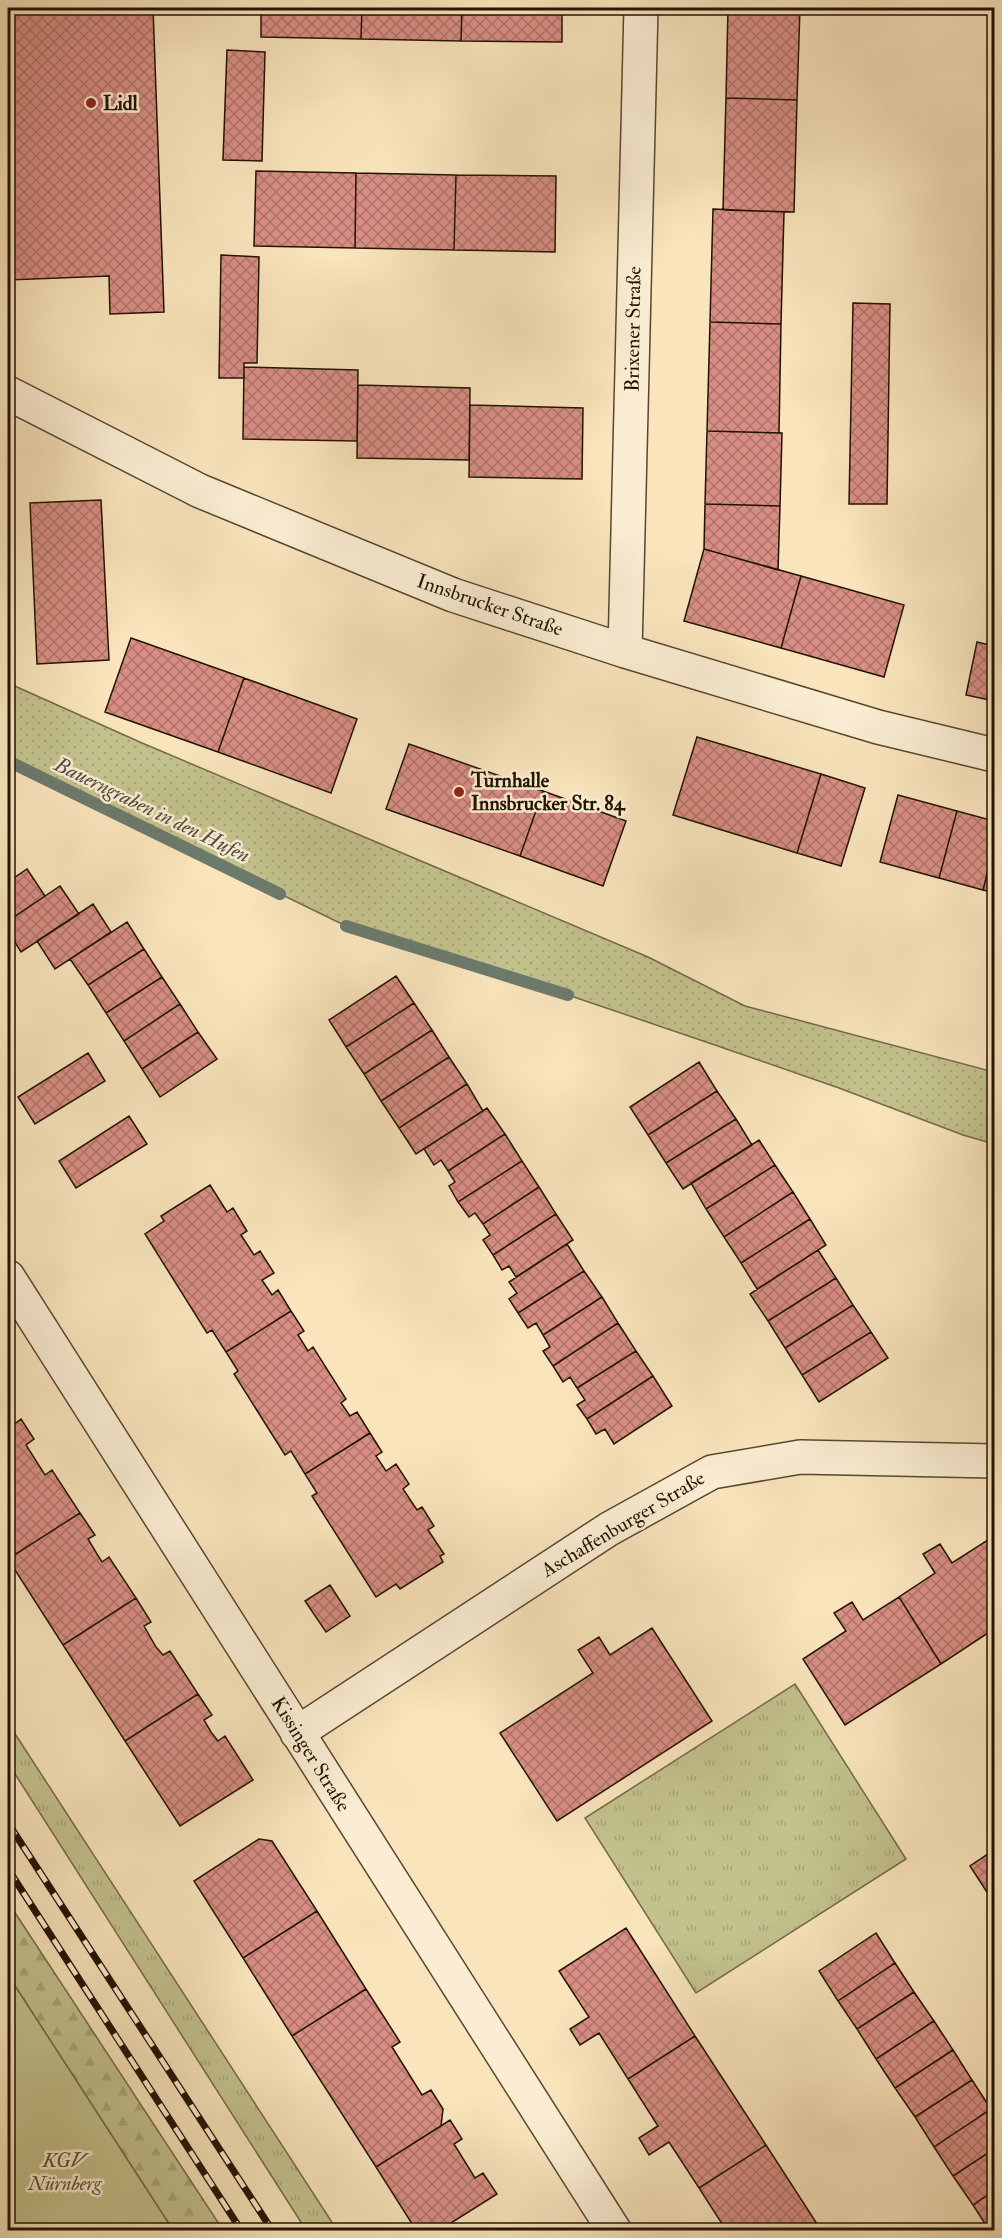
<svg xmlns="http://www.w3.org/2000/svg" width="1002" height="2238" viewBox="0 0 1002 2238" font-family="'IM FELL Double Pica',serif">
  <defs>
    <pattern id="grass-tufts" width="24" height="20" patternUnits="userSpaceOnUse" patternTransform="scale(1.5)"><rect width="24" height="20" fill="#c3c28d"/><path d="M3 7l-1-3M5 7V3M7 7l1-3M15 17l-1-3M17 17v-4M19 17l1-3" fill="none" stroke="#a7a678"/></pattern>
    <pattern id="forest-firs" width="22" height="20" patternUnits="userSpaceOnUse" patternTransform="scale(1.5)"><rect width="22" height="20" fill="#c3c28d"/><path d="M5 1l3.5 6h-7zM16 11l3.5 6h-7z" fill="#a7a678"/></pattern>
    <pattern id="park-dots" width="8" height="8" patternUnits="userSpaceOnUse" patternTransform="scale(1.5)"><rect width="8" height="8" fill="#c3c28d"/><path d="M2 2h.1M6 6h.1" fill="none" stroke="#a7a678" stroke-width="1.8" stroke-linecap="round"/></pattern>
    <pattern id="building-cross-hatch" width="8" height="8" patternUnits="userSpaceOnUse" patternTransform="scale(1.5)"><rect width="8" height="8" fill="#d88e84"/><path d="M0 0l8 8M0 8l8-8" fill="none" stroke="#af736a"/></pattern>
  </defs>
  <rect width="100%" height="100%" fill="#f9e4bc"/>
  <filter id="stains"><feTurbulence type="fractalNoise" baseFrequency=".00333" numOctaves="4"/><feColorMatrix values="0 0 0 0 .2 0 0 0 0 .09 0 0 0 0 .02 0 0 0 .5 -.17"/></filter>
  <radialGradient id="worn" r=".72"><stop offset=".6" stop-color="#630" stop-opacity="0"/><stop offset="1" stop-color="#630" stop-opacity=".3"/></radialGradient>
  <path fill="url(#grass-tufts)" stroke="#726a48" stroke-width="1.5" d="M 795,1684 L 906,1859 L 696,1993 L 585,1818 Z
    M 8,1723 L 337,2230 L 306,2230 L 8,1763 Z"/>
  <path fill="url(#forest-firs)" stroke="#726a48" stroke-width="1.5" d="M 8,1902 L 223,2230 L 173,2230 L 8,1975 Z"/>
  <path fill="url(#park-dots)" stroke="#726a48" stroke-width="1.5" d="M 8,683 L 142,743 L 648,957 L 745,1006 L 994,1072 L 994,1144 L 963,1135 L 839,1088 L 712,1044 L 568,995 L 346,926 L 8,761 Z"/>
  <path fill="#c3c28d" stroke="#726a48" stroke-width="1.5" d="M 8,1975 L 173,2230 L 8,2230 Z"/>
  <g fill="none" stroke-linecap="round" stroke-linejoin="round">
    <path stroke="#6c7a6c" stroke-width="12" d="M 8,761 L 280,894
      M 346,926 L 568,995"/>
  </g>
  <path fill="url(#building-cross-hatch)" stroke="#211302" stroke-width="1.5" d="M 8,8 L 153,8 L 164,312 L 110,314 L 109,276 L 8,280 Z
    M 261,8 L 362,8 L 361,39 L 261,37 Z
    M 362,8 L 462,8 L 461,41 L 361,39 Z
    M 462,8 L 562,8 L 562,42 L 461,41 Z
    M 728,8 L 800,8 L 797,100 L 726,98 Z
    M 227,50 L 265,52 L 262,161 L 223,160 Z
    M 726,98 L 797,100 L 794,212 L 723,210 Z
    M 256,171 L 356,173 L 355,248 L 254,246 Z
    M 356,173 L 456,175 L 454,250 L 355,248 Z
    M 456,175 L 556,176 L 555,252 L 454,250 Z
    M 713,209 L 784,212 L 781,324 L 710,322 Z
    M 221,255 L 259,257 L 257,363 L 244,363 L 244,378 L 219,378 Z
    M 853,303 L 890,304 L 887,504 L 849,504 Z
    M 710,322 L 781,324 L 779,433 L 707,431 Z
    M 244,367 L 358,370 L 357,441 L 243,439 Z
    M 358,385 L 470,388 L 469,460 L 357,458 Z
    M 470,405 L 583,408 L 582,479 L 469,477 Z
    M 707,431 L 782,433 L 780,506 L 705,504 Z
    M 101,500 L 109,660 L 37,664 L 30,503 Z
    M 705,504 L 780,506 L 778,570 L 704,549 Z
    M 704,549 L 801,576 L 781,648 L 684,621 Z
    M 801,576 L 904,605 L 884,677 L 781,648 Z
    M 131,638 L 244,678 L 218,752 L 105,712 Z
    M 977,642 L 994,646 L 994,701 L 966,695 Z
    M 244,678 L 357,719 L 331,793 L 218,752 Z
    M 697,737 L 821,774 L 797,853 L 673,815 Z
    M 409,744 L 543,791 L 520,856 L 386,809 Z
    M 821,774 L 865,788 L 841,866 L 797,853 Z
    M 543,791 L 626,821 L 603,886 L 520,856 Z
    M 898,795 L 957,811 L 939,878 L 880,862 Z
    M 957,811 L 994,821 L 994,847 L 983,890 L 939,878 Z
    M 994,847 L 994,893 L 983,890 Z
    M 27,869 L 45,896 L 8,921 L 8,882 Z
    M 60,886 L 79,914 L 21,952 L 8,931 L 8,921 Z
    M 93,904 L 111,932 L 55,969 L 37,941 Z
    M 127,922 L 144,949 L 88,985 L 70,959 Z
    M 144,949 L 162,977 L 106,1013 L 88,985 Z
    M 396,976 L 414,1003 L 346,1047 L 329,1020 Z
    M 162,977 L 180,1004 L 124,1041 L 106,1013 Z
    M 414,1003 L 432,1030 L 364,1074 L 346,1047 Z
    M 180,1004 L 198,1032 L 142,1069 L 124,1041 Z
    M 432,1030 L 449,1057 L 381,1101 L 364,1074 Z
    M 198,1032 L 217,1059 L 160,1097 L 142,1069 Z
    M 88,1053 L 105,1081 L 35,1124 L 18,1097 Z
    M 449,1057 L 467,1084 L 399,1128 L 381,1101 Z
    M 699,1062 L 717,1091 L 648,1135 L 630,1107 Z
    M 467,1084 L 483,1111 L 416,1154 L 399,1128 Z
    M 717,1091 L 736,1119 L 666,1163 L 648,1135 Z
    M 487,1108 L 505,1134 L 448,1171 L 441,1160 L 434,1165 L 424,1149 Z
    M 129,1116 L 147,1144 L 76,1188 L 59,1161 Z
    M 736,1119 L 752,1145 L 683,1189 L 666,1163 Z
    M 505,1134 L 522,1161 L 458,1202 L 449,1186 L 455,1182 L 448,1171 Z
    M 759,1140 L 775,1165 L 706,1209 L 691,1183 Z
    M 522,1161 L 539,1187 L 483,1224 L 475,1213 L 469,1217 L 458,1202 Z
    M 775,1165 L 793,1192 L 724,1237 L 706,1209 Z
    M 210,1185 L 227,1212 L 233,1208 L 247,1231 L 241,1235 L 254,1255 L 260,1251 L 274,1273 L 262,1280 L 272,1295 L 278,1290 L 291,1311 L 226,1352 L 212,1330 L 207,1333 L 145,1234 L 164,1221 L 161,1216 Z
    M 539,1187 L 556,1214 L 493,1255 L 483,1240 L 490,1235 L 483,1224 Z
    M 793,1192 L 810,1219 L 741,1263 L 724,1237 Z
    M 556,1214 L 573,1240 L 516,1277 L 509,1266 L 502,1270 L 493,1255 Z
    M 810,1219 L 826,1245 L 757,1289 L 741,1263 Z
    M 567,1244 L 584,1271 L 518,1313 L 509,1299 L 517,1293 L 509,1282 Z
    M 818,1250 L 836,1278 L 768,1321 L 750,1294 Z
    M 584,1271 L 602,1297 L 543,1335 L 536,1323 L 528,1328 L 518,1313 Z
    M 836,1278 L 853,1305 L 785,1348 L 768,1321 Z
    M 602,1297 L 618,1323 L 553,1366 L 543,1351 L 550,1347 L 543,1335 Z
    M 853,1305 L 871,1332 L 802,1375 L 785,1348 Z
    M 291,1311 L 304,1331 L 298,1335 L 308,1351 L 313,1347 L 346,1399 L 341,1403 L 350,1416 L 357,1412 L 370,1433 L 305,1474 L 291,1451 L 285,1455 L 234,1374 L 238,1371 L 226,1352 Z
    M 618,1323 L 636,1351 L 577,1388 L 570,1377 L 563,1382 L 553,1366 Z
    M 871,1332 L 888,1358 L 819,1402 L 802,1375 Z
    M 636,1351 L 653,1376 L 587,1419 L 577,1405 L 585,1400 L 577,1388 Z
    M 653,1376 L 672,1406 L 614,1444 L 605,1429 L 596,1434 L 587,1419 Z
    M 21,1419 L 34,1439 L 26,1445 L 45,1475 L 52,1470 L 80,1513 L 8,1559 L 8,1424 L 11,1422 L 13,1425 Z
    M 370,1433 L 382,1452 L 376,1456 L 386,1471 L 396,1464 L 409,1484 L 403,1489 L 417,1510 L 422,1507 L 434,1526 L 428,1530 L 444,1554 L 440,1556 L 443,1562 L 400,1589 L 396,1584 L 376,1597 L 312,1496 L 317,1493 L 305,1474 Z
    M 80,1513 L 95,1535 L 88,1539 L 97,1554 L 102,1562 L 109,1557 L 136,1598 L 63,1645 L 8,1559 Z
    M 994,1536 L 994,1629 L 941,1664 L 899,1597 L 935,1573 L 923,1554 L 940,1544 L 952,1563 Z
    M 330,1585 L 350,1616 L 326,1632 L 305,1601 Z
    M 899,1597 L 941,1664 L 845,1725 L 803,1659 L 846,1631 L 834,1613 L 852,1602 L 863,1620 Z
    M 136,1598 L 151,1622 L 144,1626 L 156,1647 L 163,1655 L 170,1651 L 198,1694 L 125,1741 L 63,1645 Z
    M 652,1628 L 712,1721 L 557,1821 L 500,1733 L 593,1673 L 578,1650 L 599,1637 L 610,1655 Z
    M 198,1694 L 212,1715 L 204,1720 L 211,1732 L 218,1741 L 225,1736 L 253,1780 L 180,1826 L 125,1741 Z
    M 259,1839 L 272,1841 L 317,1911 L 243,1958 L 194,1881 Z
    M 994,1850 L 994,1903 L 970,1866 Z
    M 317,1911 L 366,1989 L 292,2036 L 243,1958 Z
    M 626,1928 L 695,2036 L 628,2079 L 599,2033 L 580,2045 L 570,2029 L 589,2017 L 559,1971 Z
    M 876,1933 L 895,1963 L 838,2001 L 819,1971 Z
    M 895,1963 L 914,1992 L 857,2029 L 838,2001 Z
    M 366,1989 L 400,2042 L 392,2047 L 422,2095 L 431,2090 L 443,2109 L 441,2126 L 376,2167 L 292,2036 Z
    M 914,1992 L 934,2021 L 876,2059 L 857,2029 Z
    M 934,2021 L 953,2050 L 895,2088 L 876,2059 Z
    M 695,2036 L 766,2145 L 699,2188 L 669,2142 L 649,2155 L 639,2138 L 658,2126 L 628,2079 Z
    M 953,2050 L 972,2080 L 915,2117 L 895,2088 Z
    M 972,2080 L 991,2109 L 934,2147 L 915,2117 Z
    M 991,2109 L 994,2113 L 994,2149 L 953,2176 L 934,2147 Z
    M 450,2120 L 462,2139 L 454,2144 L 475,2178 L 483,2173 L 497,2194 L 440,2230 L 416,2230 L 376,2167 Z
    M 766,2145 L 821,2230 L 726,2230 L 699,2188 Z
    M 994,2149 L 994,2191 L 973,2205 L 953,2176 Z
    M 994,2191 L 994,2230 L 989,2230 L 973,2205 Z"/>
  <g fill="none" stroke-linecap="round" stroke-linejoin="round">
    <defs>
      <path id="minor" d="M 8,393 L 200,491 L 453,595 L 625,651 L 878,727 L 994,755
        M 625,651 L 641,8
        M 8,1277 L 614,2230
        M 297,1733 L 609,1529 L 712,1472 L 800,1457 L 994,1461"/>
    </defs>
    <use href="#minor" stroke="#574730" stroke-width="36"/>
    <use href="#minor" stroke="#fbedd3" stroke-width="33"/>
    <defs>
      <path id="rail" d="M 8,1823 L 272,2230
        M 8,1869 L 241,2230"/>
    </defs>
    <use href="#rail" stroke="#211302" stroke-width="7"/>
    <use href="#rail" stroke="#fbedd3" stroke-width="4.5" stroke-dasharray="14" stroke-linecap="butt"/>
  </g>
  <g fill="#8f2418" stroke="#fbedd3" stroke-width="2">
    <circle cx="91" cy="103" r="6"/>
    <circle cx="459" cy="792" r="6"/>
  </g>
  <g text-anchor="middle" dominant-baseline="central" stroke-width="5" stroke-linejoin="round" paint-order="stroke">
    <g font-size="20" font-weight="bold" fill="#211302" stroke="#fbedd3" text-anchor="start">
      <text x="103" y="103">Lidl</text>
      <text x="471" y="780">Turnhalle<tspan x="471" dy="23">Innsbrucker Str. 84</tspan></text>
    </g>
    <g font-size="20" fill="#211302" stroke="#fbedd3">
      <text transform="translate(633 329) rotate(-89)">Brixener Straße</text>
      <text transform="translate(490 605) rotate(19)">Innsbrucker Straße</text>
      <text transform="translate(623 1524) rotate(-31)">Aschaffenburger Straße</text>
      <text transform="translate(311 1754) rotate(58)">Kissinger Straße</text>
    </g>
    <g font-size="20" font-style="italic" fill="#5a5033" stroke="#fbedd3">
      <text x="65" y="2160">KGV<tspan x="65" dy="23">Nürnberg</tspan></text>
    </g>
    <g font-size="21" font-style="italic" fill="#4d4f40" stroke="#fbedd3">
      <text transform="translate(152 810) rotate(26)">Bauerngraben in den Hufen</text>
    </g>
  </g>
  <rect width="1002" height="2238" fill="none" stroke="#f9e4bc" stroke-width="30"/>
  <rect x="9" y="9" width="984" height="2220" fill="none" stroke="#211302" stroke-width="3"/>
  <rect x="15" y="15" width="972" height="2208" fill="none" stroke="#211302" stroke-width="1.5"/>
  <rect width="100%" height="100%" filter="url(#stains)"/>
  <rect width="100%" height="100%" fill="url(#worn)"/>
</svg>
